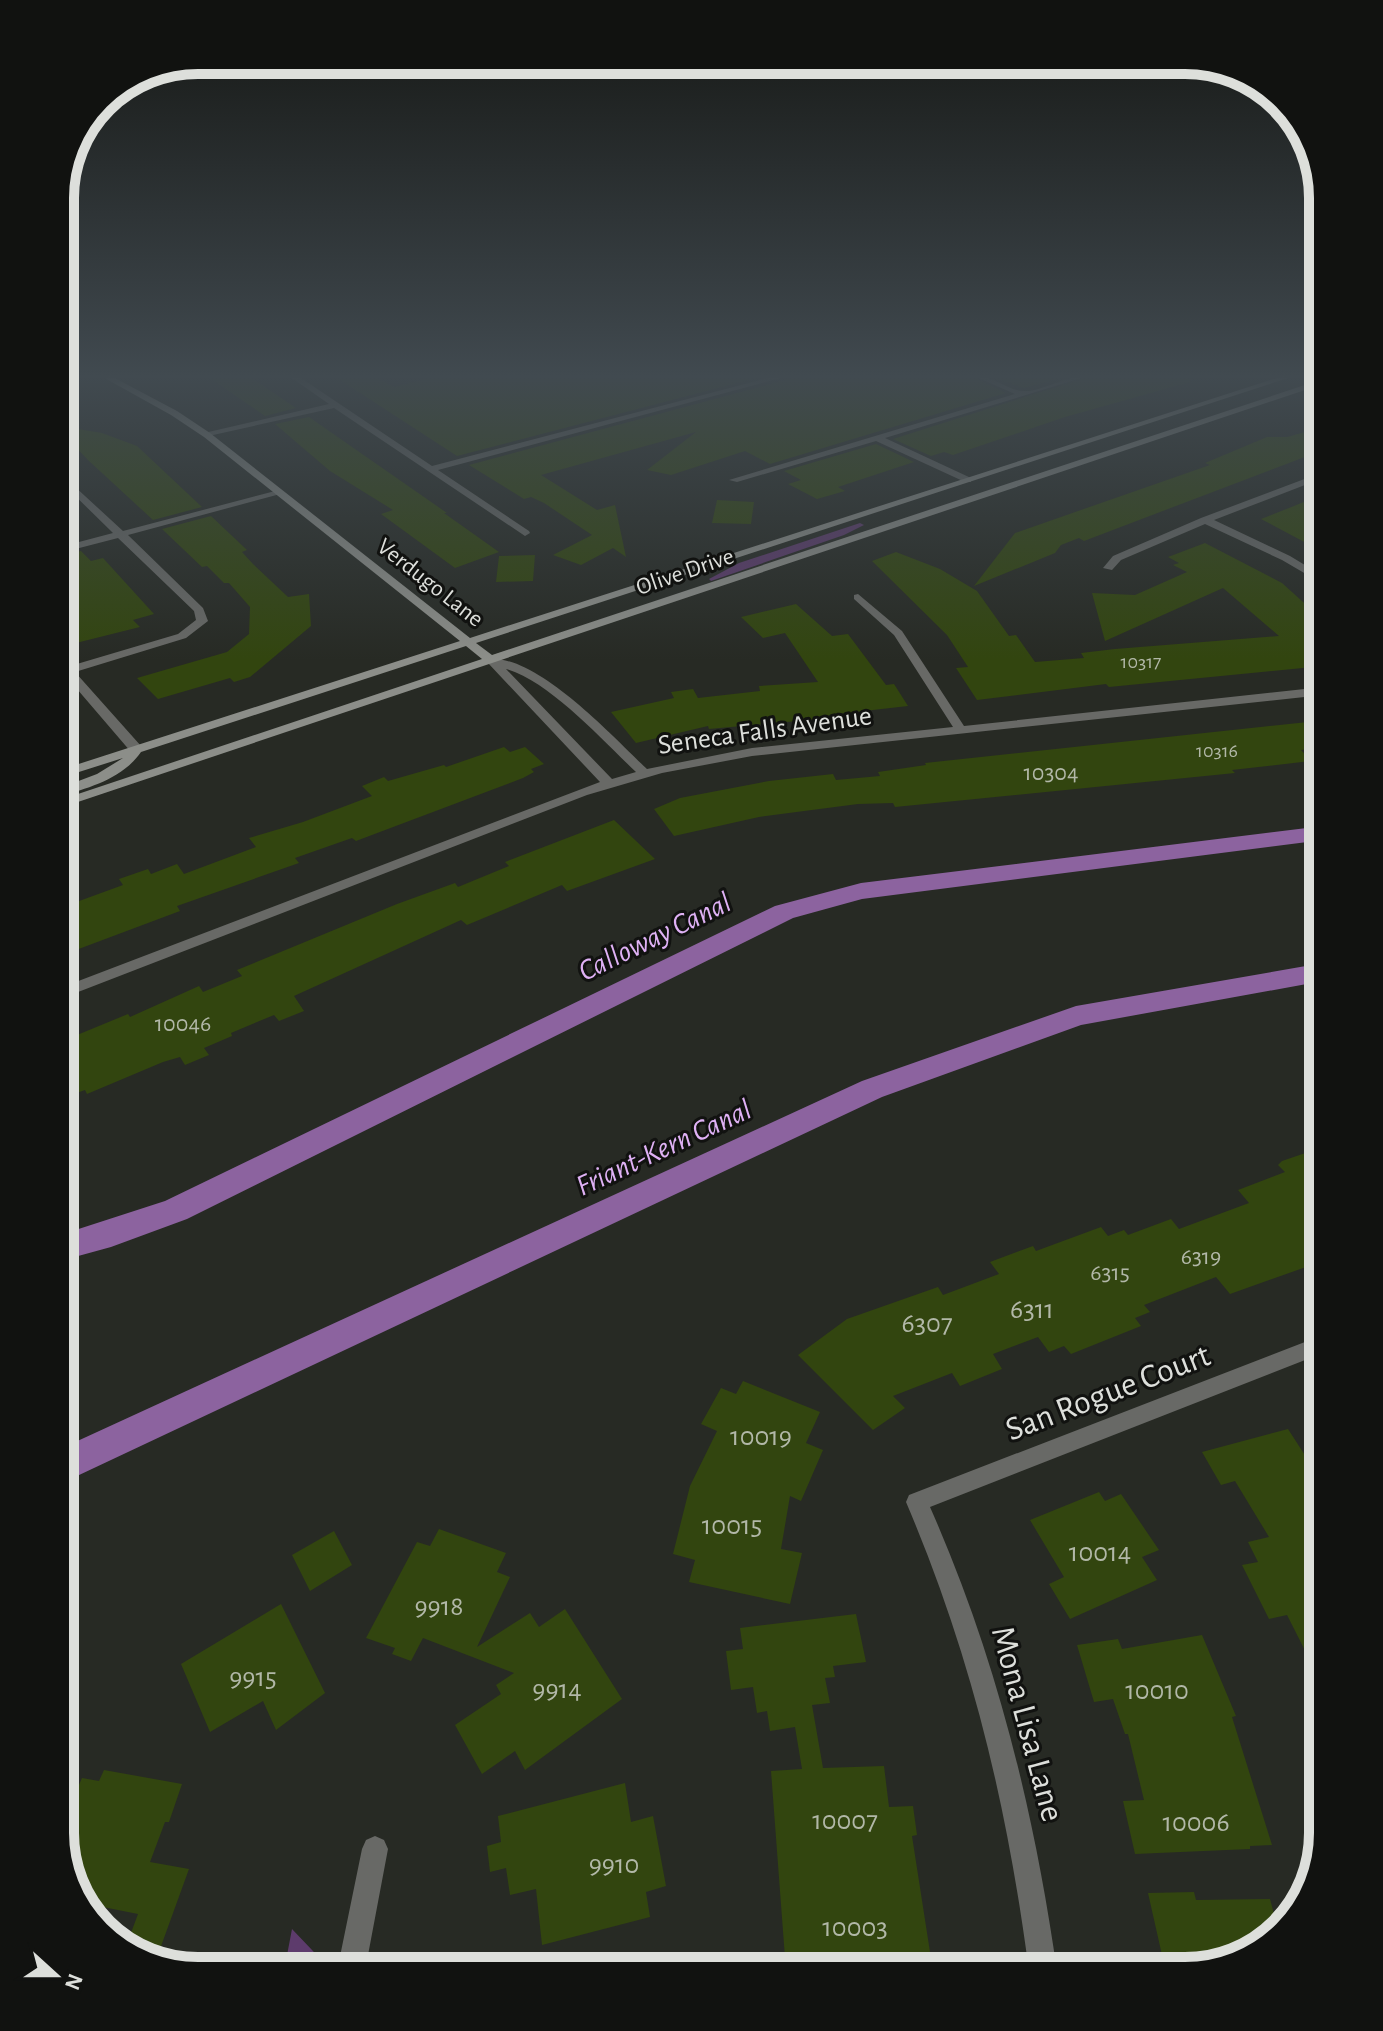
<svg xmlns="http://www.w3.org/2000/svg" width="1383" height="2031" viewBox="0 0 1383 2031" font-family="'Alegreya Sans',sans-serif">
  <rect width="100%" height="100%" fill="#272a24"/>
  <path fill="#5d3b6c" d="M 860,523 L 864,525 L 844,535 L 711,581 L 709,579 L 739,563 Z
    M 292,1929 L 332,1971 L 284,1971 Z"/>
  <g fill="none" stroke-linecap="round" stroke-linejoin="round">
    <path fill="#8c639f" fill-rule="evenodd" d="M 1323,826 L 1323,840 L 862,899 L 793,918 L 187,1219 L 111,1247 L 60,1261 L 60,1235 L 165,1201 L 775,906 L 861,883 Z
      M 1323,963 L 1323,981 L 1081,1025 L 882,1097 L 60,1484 L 60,1449 L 862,1081 L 1076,1006 Z"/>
  </g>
  <path fill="#32450f" d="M 207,376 L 249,376 L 296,408 L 265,416 Z
    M 334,376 L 373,376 L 394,387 L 438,376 L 764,376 L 457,456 Z
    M 791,376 L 971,376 L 1006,393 L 770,464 L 745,451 L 671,475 L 647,470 L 696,432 L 541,475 L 597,510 L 615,505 L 626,557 L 613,548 L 581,565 L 553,555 L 592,535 L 544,503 L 531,497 L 524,499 L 469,465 L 789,379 Z
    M 990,376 L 1068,376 L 1024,388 Z
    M 1091,376 L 1189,376 L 1190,382 L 1065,417 L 953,455 L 944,452 L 931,456 L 893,439 Z
    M 309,417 L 447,513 L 444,513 L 499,552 L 455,568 L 381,514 L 393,510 L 330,471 L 275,424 Z
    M 60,426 L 102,433 L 137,446 L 202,507 L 153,520 L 89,461 L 60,431 Z
    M 1323,427 L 1323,450 L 1084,541 L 1079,538 L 1061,545 L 1055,553 L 974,586 L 1015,533 L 1210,465 L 1205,463 L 1267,437 L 1287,437 Z
    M 876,444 L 914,462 L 838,487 L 845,491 L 817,499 L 788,484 L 801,480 L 784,471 Z
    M 1323,494 L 1323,552 L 1261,519 L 1294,506 Z
    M 717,500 L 754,502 L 751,524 L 712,523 Z
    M 211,516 L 247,550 L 242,552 L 253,564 L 288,597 L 309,594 L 311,626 L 250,677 L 234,682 L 230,678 L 158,699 L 137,678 L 227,652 L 249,634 L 250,607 L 229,583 L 224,583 L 207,566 L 202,567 L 162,529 Z
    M 1205,543 L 1282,583 L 1323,620 L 1323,666 L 1109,687 L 1106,684 L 977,700 L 956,668 L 968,667 L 947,635 L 872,561 L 896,552 L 940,569 L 977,591 L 1009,636 L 1016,635 L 1035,662 L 1084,658 L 1081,653 L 1115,649 L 1279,636 L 1223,588 L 1105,641 L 1092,593 L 1135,595 L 1187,572 L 1173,565 L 1179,563 L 1168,557 Z
    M 81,551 L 91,561 L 103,558 L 154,614 L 133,620 L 140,627 L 60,647 L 60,577 L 66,575 L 60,568 L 60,556 Z
    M 535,555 L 533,581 L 496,582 L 499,556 Z
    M 796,604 L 832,636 L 848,634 L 886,685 L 894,684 L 908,706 L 829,715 L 831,718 L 709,729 L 708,726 L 636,743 L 611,712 L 674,698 L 671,692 L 693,689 L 698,698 L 760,691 L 759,686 L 818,682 L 785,633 L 763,638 L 741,617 Z
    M 1308,722 L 1323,723 L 1323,747 L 1301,750 L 1311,761 L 1232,770 L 1235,773 L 895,807 L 893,803 L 858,804 L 759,817 L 674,836 L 654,809 L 680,798 L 769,781 L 833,774 L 836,780 L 880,776 L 878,772 L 926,765 L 925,763 Z
    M 504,747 L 510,752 L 525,747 L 544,764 L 531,769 L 534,772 L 523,778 L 356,841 L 352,838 L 295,858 L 299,863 L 177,906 L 180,911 L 60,956 L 60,908 L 123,885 L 119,879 L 148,869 L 151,874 L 177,864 L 184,874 L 256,847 L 249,838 L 303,822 L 372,796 L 362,786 L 384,777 L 388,781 L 444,765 L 446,767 Z
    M 614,820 L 655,859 L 567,891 L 562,885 L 467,925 L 461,920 L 294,996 L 304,1011 L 279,1021 L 274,1015 L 231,1033 L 232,1036 L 204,1048 L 209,1055 L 185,1065 L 180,1057 L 163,1062 L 87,1094 L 85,1090 L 60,1099 L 60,1042 L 128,1014 L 130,1017 L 199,986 L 203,992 L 242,976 L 237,970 L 397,904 L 455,883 L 458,887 L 509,866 L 505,862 Z
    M 1323,1147 L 1323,1260 L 1306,1267 L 1230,1294 L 1216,1277 L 1144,1305 L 1150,1312 L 1135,1318 L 1141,1326 L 1071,1354 L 1064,1346 L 1049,1352 L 1038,1337 L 993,1354 L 1002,1369 L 960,1386 L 952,1373 L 893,1396 L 905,1408 L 873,1430 L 798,1355 L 847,1319 L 938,1287 L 943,1295 L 999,1274 L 990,1262 L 1033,1246 L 1036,1251 L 1101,1227 L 1108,1236 L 1124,1230 L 1128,1235 L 1171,1219 L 1179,1229 L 1249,1203 L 1238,1190 L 1285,1172 L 1278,1165 L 1282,1161 Z
    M 743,1381 L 820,1412 L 806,1443 L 823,1450 L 801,1501 L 790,1496 L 781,1549 L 802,1553 L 790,1604 L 689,1582 L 695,1560 L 673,1554 L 690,1486 L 717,1431 L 701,1424 L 721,1388 L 736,1394 Z
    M 1288,1429 L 1310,1463 L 1323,1459 L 1323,1686 L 1287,1615 L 1269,1619 L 1242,1565 L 1258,1562 L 1248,1542 L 1269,1537 L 1235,1481 L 1221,1485 L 1202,1452 Z
    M 1099,1492 L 1105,1501 L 1121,1494 L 1159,1550 L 1142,1557 L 1157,1580 L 1070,1619 L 1049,1584 L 1064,1577 L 1030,1520 Z
    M 439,1529 L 506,1553 L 497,1572 L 510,1577 L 477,1647 L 530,1613 L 539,1627 L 565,1609 L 622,1699 L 525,1770 L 515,1751 L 482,1774 L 455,1725 L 501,1694 L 496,1685 L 514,1673 L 423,1638 L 411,1661 L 392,1654 L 395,1648 L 366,1638 L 417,1542 L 430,1546 Z
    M 334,1531 L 352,1565 L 310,1591 L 292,1555 Z
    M 281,1604 L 325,1693 L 276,1730 L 263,1701 L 210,1732 L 181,1664 Z
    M 856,1614 L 866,1662 L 833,1666 L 835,1677 L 825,1678 L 830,1703 L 812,1705 L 823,1768 L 884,1766 L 889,1807 L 913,1806 L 917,1835 L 912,1836 L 930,1952 L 904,1953 L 906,1971 L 786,1971 L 771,1771 L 802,1769 L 795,1727 L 770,1731 L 767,1711 L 757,1713 L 753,1687 L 731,1690 L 726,1651 L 743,1649 L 740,1628 Z
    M 1202,1635 L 1236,1716 L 1232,1717 L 1272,1845 L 1250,1846 L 1250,1849 L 1135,1854 L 1123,1801 L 1144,1800 L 1128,1734 L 1125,1734 L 1113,1699 L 1094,1702 L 1077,1645 L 1118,1639 L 1122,1649 Z
    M 104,1770 L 182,1784 L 169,1822 L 165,1822 L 150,1862 L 189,1869 L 156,1960 L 125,1949 L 138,1914 L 78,1902 L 67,1858 L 76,1837 L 60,1834 L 60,1828 L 82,1778 L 99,1781 Z
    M 625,1783 L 631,1822 L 653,1816 L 666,1886 L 646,1892 L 650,1917 L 542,1945 L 536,1889 L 510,1895 L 506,1868 L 490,1872 L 487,1846 L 501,1842 L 498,1816 Z
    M 1194,1892 L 1196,1900 L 1270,1899 L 1278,1929 L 1254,1953 L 1189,1970 L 1188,1964 L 1164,1964 L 1148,1893 Z"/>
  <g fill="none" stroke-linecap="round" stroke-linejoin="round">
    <path fill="#686966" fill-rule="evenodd" d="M 289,376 L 298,376 L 432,466 L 775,376 L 788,376 L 438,470 L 529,531 L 530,533 L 525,536 L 334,408 L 204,437 L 204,433 L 329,404 Z
      M 974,376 C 993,375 1008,391 1024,391 C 1042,392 1065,375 1088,376 L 885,438 L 971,478 L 971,482 L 965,482 L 876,441 L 737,482 L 729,480 L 1015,394 Z
      M 1323,472 L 1323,478 L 1214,520 L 1290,556 L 1323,576 L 1323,584 L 1282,560 L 1205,524 L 1121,560 L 1112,570 L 1103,568 L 1113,556 L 1201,518 Z
      M 60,473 L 123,531 L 279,490 L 284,493 L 128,535 L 203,608 L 208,621 L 186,638 L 75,672 L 141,746 L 141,752 L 131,752 L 65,675 L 60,677 L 60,669 L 178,634 L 196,620 L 194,611 L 118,538 L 60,553 L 60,547 L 113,533 L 60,481 Z
      M 858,594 L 902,631 L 964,726 L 1323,687 L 1323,695 L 752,756 L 662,773 L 587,795 L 60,999 L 60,988 L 600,782 L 488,663 L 488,659 C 537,654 612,736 647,769 L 752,748 L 953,727 L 894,635 L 854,599 L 854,595 ZM 506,669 C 549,681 602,740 636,772 L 612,779 Z
      M 1323,1335 L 1323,1353 L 930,1507 C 996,1656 1034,1810 1057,1971 L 1029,1971 C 1007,1805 972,1657 906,1502 L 909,1495 Z
      M 375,1836 L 384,1840 L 388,1849 L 365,1971 L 337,1971 L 362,1849 L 366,1840 Z"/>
    <path fill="#8c8e89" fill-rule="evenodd" d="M 101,376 L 111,376 L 177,411 L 210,433 L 470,638 L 1283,376 L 1294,376 L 476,643 L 492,655 L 1323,379 L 1323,384 L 60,808 L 60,800 L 482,659 L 466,646 L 141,752 C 123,778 90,788 60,796 L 60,788 L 97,774 L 123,758 L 60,778 L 60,770 L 460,641 L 204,437 L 171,415 Z"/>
  </g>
  <linearGradient id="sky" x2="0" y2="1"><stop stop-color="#151714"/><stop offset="0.57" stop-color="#414a50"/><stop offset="1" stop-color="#414a50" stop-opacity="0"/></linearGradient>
  <rect width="1383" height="660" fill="url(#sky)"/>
  <g text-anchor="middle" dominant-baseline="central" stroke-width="6" stroke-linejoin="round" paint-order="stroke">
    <g font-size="20" fill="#b2b8a8">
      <text x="1141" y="662">10317</text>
      <text x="1217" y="751">10316</text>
    </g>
    <g font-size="24" fill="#dddfdb" stroke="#111210">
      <text transform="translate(685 572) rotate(-19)">Olive Drive</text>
      <text transform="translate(430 583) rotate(38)">Verdugo Lane</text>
    </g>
    <g font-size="24" fill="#b2b8a8">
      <text x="1051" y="773">10304</text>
      <text x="183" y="1024">10046</text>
      <text x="1201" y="1257">6319</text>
      <text x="1110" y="1273">6315</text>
    </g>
    <g font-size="28" fill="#dddfdb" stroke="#111210">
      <text transform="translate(765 731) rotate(-8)">Seneca Falls Avenue</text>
    </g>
    <g font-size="28" fill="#b2b8a8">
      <text x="1032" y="1310">6311</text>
      <text x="927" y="1324">6307</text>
      <text x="761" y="1437">10019</text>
      <text x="732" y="1526">10015</text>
      <text x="1100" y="1553">10014</text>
      <text x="439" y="1607">9918</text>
      <text x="253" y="1678">9915</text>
      <text x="557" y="1690">9914</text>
      <text x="1157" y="1691">10010</text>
      <text x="845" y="1821">10007</text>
      <text x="1196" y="1823">10006</text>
      <text x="614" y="1865">9910</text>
      <text x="855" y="1928">10003</text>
    </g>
    <g font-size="30" font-style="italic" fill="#dfb1f5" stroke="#111210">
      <text transform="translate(655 937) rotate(-26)">Calloway Canal</text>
      <text transform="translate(664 1148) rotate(-25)">Friant-Kern Canal</text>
    </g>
    <g font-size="34" fill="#dddfdb" stroke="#111210">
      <text transform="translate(1108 1393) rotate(-21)">San Rogue Court</text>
      <text transform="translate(1027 1724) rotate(75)">Mona Lisa Lane</text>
    </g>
  </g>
  <path d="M0 0H1383V2031H0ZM198 74H1185A124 124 0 0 1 1309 198V1833A124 124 0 0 1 1185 1957H198A124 124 0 0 1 74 1833V198A124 124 0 0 1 198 74Z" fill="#111210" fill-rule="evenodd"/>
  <path fill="none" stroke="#dddfdb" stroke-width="10" d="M198 74H1185A124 124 0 0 1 1309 198V1833A124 124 0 0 1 1185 1957H198A124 124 0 0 1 74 1833V198A124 124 0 0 1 198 74Z"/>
  <g transform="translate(56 1975) rotate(111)" stroke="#111210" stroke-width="6" paint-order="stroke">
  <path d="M0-6L14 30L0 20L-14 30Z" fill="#dddfdb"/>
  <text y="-12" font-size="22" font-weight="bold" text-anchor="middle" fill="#dddfdb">N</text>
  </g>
</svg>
